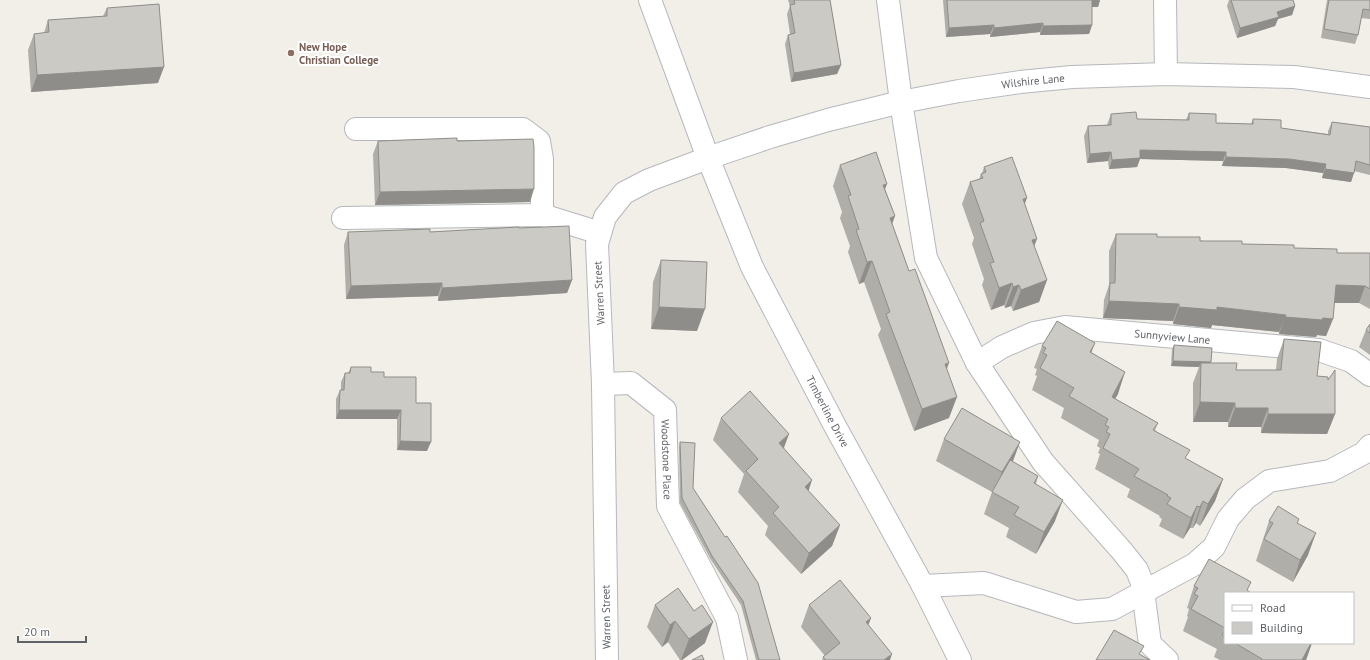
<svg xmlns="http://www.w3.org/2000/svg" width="1370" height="660" viewBox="0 0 1370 660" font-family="'PT Sans',sans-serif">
  <rect width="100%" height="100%" fill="#f1efe8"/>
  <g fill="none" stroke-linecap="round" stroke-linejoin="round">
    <defs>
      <g id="minor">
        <path id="s1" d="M 650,0 L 708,158 L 752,267 L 835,426 L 923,586 L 960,660"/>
        <path d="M 888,0 L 901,102 L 926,258 L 977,363 L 1043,462 L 1122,551 L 1137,570 L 1142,583 L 1150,644 L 1167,660"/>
        <path d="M 1165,0 L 1166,74"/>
        <path d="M 356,129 L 523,129 L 539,141 L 542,159 L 542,215"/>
        <path d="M 343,218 L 542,215 L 600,233"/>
        <path id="s2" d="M 977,363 L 1002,347 L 1034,333 L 1065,327 L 1319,350 L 1351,361 L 1370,375"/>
        <path id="s3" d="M 603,384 L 631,383 L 665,410 L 668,506 L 727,618 L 736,660"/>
        <path d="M 923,586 L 984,583 L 1076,612 L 1112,609 L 1195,564 L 1214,547 L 1228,519 L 1245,499 L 1269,481 L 1330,471 L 1364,453 L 1370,446"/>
        <path id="s4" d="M 607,660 L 603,384 L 597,244 L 605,217 L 624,193 L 649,180 L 708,158 L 770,137 L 828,120 L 901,102 L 959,91 L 1020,82 L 1072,77 L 1166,74 L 1294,77 L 1370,87"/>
      </g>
    </defs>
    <use href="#minor" stroke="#b5b8bc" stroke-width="24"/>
    <use href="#minor" stroke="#fff" stroke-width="22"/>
  </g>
  <path fill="#afaea9" d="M 788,0 L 830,0 L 841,65 L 837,74 L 791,82 L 785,44 L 788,35 L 790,34 L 787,14 L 790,6 Z
    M 943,0 L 1100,0 L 1098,7 L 1092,7 L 1092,25 L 1089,34 L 1040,35 L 1040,32 L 990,37 L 990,34 L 946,37 Z
    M 1229,0 L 1293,0 L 1295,6 L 1292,15 L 1278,19 L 1275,26 L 1237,38 L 1227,6 Z
    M 1327,0 L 1370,0 L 1370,19 L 1361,18 L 1358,35 L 1355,44 L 1321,38 Z
    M 107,8 L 158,83 L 31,92 L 28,50 L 34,34 L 44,33 L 48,20 L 103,16 Z
    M 1189,113 L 1216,123 L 1251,124 L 1253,119 L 1281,128 L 1328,134 L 1328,131 L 1332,122 L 1370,127 L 1370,175 L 1354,171 L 1351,182 L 1322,178 L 1323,173 L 1286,168 L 1222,166 L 1223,161 L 1140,159 L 1137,167 L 1109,169 L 1108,161 L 1087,163 L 1084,136 L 1088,126 L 1107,125 L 1111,114 L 1137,119 L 1186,120 Z
    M 378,141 L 457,141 L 530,202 L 375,205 L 373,154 Z
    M 840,165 L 885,189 L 895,216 L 892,223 L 909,271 L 947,369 L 949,418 L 914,431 L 878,335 L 881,329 L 864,282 L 859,284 L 848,252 L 850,246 L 840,218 L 842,212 L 833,186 Z
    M 984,167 L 1025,205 L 1034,247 L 1047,280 L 1039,302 L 1013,311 L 1011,306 L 1005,308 L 1004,305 L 991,310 L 982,285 L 984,279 L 972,244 L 974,238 L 962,204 L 970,182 L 979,179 L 981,174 L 982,173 Z
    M 519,228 L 572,280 L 567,293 L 438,301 L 438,296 L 346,299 L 344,245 L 348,232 L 430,232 Z
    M 1116,234 L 1294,248 L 1337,253 L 1370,253 L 1370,309 L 1359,303 L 1334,303 L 1333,319 L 1326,336 L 1317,335 L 1316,337 L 1279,334 L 1279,332 L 1212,325 L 1211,328 L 1173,324 L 1173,321 L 1103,318 L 1104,300 L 1109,285 L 1109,251 Z
    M 661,260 L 697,331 L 651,329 L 653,282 Z
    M 1370,324 L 1370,355 L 1359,347 L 1366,330 Z
    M 1284,339 L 1317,376 L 1328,380 L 1335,414 L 1327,434 L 1261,433 L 1261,427 L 1228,427 L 1228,422 L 1193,422 L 1193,383 L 1199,367 L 1171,366 L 1172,349 L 1174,345 L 1211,363 L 1236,370 L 1276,370 L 1277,359 Z
    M 1042,346 L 1092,353 L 1118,394 L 1115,399 L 1158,423 L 1155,430 L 1186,459 L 1223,479 L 1215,501 L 1200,526 L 1196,523 L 1193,528 L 1190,528 L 1183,539 L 1159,526 L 1162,519 L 1159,517 L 1160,516 L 1127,497 L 1130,489 L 1095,469 L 1100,454 L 1098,453 L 1100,448 L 1097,446 L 1099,440 L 1061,418 L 1064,408 L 1032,390 L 1037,376 L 1035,375 L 1037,369 L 1034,368 Z
    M 351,367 L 371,372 L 384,377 L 416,403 L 427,451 L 397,450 L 397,419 L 336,419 L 336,399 L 340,390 L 341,390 L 341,382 L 345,373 L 348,373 Z
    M 721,418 L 784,448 L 808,491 L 840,525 L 832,546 L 801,574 L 765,535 L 768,526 L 738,492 L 744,474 L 713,440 Z
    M 944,439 L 1013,462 L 1038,476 L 1036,484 L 1055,521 L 1036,554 L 1006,537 L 1009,528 L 984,514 L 992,492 L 936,461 Z
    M 680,442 L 693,488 L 780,660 L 756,660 L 741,605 L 711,560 L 680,503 L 679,447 Z
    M 1269,521 L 1298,523 L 1308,555 L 1293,582 L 1256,561 Z
    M 1194,586 L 1225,593 L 1225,643 L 1312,643 L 1306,660 L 1220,660 L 1214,657 L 1217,649 L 1183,631 L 1188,617 L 1187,616 L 1189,609 L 1187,608 Z
    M 655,605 L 694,611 L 705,643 L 682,660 L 680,660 L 668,642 L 662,647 L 647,627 Z
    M 809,605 L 871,618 L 868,625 L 890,660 L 822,660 L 823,657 L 825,656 L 801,627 Z"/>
  <path fill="#8f8d8a" d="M 1091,0 L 1100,0 L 1098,7 L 1088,7 Z
    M 1295,6 L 1292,15 L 1278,19 L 1275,26 L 1237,38 L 1240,28 L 1277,12 Z
    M 1043,23 L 1040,32 L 990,37 L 994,28 Z
    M 994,25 L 990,34 L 946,37 L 949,28 Z
    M 1092,25 L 1089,34 L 1040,35 L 1043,26 Z
    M 841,65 L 837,74 L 791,82 L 794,73 Z
    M 164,67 L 158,83 L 31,92 L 37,75 Z
    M 1140,150 L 1226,152 L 1223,161 L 1140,159 L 1137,167 L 1109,169 L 1112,160 Z
    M 1111,152 L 1108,161 L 1087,163 L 1090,154 Z
    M 1226,157 L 1289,159 L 1326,164 L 1323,173 L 1286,168 L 1222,166 Z
    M 1325,169 L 1354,173 L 1351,182 L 1322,178 Z
    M 887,184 L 879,205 L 883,185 Z
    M 534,189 L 530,202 L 375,205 L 380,192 Z
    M 1027,198 L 1019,219 L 1023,199 Z
    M 895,216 L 887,238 L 890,218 Z
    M 1037,239 L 1029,260 L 1032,240 Z
    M 872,261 L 864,282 L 859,284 L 867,262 Z
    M 572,280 L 567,293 L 438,301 L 442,288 Z
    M 1047,280 L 1039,302 L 1013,311 L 1021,290 Z
    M 442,283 L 438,296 L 346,299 L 351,286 Z
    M 1012,283 L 1004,305 L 991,310 L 999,288 Z
    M 1019,285 L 1011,306 L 1005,308 L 1013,287 Z
    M 1336,285 L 1365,286 L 1359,303 L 1329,303 Z
    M 1109,301 L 1179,304 L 1173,321 L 1103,318 Z
    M 659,307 L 705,309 L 697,331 L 651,329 Z
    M 1179,307 L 1217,307 L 1286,315 L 1279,332 L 1212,325 L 1211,328 L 1173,324 Z
    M 1285,317 L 1323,318 L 1333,319 L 1326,336 L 1317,335 L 1316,337 L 1279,334 Z
    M 1095,343 L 1087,364 L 1090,352 Z
    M 1173,361 L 1211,362 L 1209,367 L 1201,363 L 1199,367 L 1171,366 Z
    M 949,363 L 941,385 L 945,364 Z
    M 1125,372 L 1118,394 L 1104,418 L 1112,397 Z
    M 957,397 L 949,418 L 914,431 L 922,409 Z
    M 1200,402 L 1235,403 L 1228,422 L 1193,422 Z
    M 1235,408 L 1268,408 L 1261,427 L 1228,427 Z
    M 339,410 L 401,410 L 397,419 L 336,419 Z
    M 1268,414 L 1335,414 L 1327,434 L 1261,433 Z
    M 789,434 L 781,456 L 779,443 Z
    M 400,441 L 431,442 L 427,451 L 397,450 Z
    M 1020,442 L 1012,464 L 994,494 L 1002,472 Z
    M 1223,479 L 1215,501 L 1200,526 L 1208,504 Z
    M 812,480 L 805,502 L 805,487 Z
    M 1063,500 L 1055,521 L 1036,554 L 1044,532 Z
    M 1203,501 L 1196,523 L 1193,528 L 1200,507 Z
    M 1197,506 L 1190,528 L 1183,539 L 1191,518 Z
    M 840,525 L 832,546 L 801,574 L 809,553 Z
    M 1316,533 L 1308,555 L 1293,582 L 1300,560 Z
    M 871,618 L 863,639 L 866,622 Z
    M 675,621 L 668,642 L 662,647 L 670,625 Z
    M 713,622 L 705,643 L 682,660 L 681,660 L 689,639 Z
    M 1311,643 L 1312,643 L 1306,660 L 1302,660 Z
    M 892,654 L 890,660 L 884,660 Z"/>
  <path fill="#cccac5" stroke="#8f8d8a" d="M 794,0 L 830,0 L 841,65 L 794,73 L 788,35 L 795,33 L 790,5 L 795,4 Z
    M 947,0 L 1092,0 L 1092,25 L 1043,26 L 1043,23 L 994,28 L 994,25 L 949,28 Z
    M 1231,0 L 1293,0 L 1295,6 L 1277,12 L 1279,17 L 1240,28 Z
    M 1329,0 L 1370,0 L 1370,10 L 1363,9 L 1358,35 L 1324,29 Z
    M 159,4 L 164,67 L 37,75 L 34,34 L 49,32 L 48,20 L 107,16 L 107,8 Z
    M 1136,112 L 1137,119 L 1189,120 L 1189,113 L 1216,114 L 1216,123 L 1253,124 L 1253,119 L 1281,120 L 1281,128 L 1330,135 L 1332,122 L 1370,127 L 1370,165 L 1356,161 L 1354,173 L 1325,169 L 1326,164 L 1289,159 L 1226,157 L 1226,152 L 1140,150 L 1140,158 L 1112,160 L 1111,152 L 1090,154 L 1088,126 L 1111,125 L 1111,114 Z
    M 457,138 L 457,141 L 533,139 L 534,147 L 534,189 L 380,192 L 378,141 Z
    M 876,152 L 887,184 L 883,185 L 895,216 L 890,218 L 909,271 L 915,269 L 949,363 L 945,364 L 957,397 L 922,409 L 886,314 L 890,312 L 872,261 L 867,262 L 856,230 L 859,229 L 848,196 L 851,195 L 840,165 Z
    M 1012,157 L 1027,198 L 1023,199 L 1037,239 L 1032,240 L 1047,280 L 1021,290 L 1019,285 L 1013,287 L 1012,283 L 999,288 L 990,263 L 994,262 L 980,223 L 984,221 L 970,182 L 983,178 L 981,174 L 986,172 L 984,167 Z
    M 569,226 L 572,280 L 442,288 L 442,283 L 351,286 L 348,232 L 430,229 L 430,232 L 519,227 L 519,228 Z
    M 1116,234 L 1157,234 L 1157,237 L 1200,237 L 1200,241 L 1242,241 L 1242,244 L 1294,245 L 1294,248 L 1337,249 L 1337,253 L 1370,253 L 1370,289 L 1365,286 L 1336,285 L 1333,319 L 1323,318 L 1322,320 L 1285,317 L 1286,315 L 1217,307 L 1217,310 L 1179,307 L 1179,304 L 1109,301 L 1110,283 L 1115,283 Z
    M 661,260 L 707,262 L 705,309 L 659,307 Z
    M 1057,321 L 1095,343 L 1090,352 L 1125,372 L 1112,397 L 1158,423 L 1153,430 L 1190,450 L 1185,458 L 1223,479 L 1208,504 L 1203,501 L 1200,507 L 1197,506 L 1191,518 L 1167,504 L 1171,498 L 1167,496 L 1168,495 L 1134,476 L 1139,469 L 1103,448 L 1110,434 L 1106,432 L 1109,427 L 1105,425 L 1108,419 L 1069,396 L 1074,388 L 1040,368 L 1047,355 L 1043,353 L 1046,348 L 1042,346 Z
    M 1370,324 L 1370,333 L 1366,330 Z
    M 1284,339 L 1321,342 L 1317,376 L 1328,377 L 1328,380 L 1335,370 L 1335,414 L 1268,414 L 1268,408 L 1235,408 L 1235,403 L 1200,402 L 1201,363 L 1237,363 L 1236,370 L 1281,370 Z
    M 1174,345 L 1212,348 L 1211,362 L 1173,361 Z
    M 351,367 L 371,367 L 371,372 L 384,372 L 384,377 L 416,377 L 416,403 L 431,403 L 431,442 L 400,441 L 401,410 L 339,410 L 340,390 L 344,390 L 345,373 L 350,373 Z
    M 750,391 L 789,434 L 779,443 L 812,480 L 805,487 L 840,525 L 809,553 L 773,513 L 779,507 L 746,471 L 758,459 L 721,418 Z
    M 962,408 L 1020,442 L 1002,472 L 944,439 Z
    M 680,442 L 695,443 L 693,488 L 725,537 L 727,536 L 758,583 L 780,660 L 759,660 L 743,601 L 712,556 L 682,498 Z
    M 1010,460 L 1038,476 L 1034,483 L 1063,500 L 1044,532 L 1014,515 L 1019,507 L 992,492 Z
    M 1278,506 L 1299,519 L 1297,523 L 1316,533 L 1300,560 L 1264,539 L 1273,523 L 1269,521 Z
    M 1209,559 L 1251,582 L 1247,590 L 1251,593 L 1225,593 L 1225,628 L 1191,609 L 1198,596 L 1194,594 L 1198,588 L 1194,586 Z
    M 840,580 L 871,618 L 866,622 L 892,654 L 884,660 L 826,660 L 823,657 L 840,643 L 809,605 Z
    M 678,588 L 694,611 L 702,605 L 713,622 L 689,639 L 675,621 L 670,625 L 655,605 Z
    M 1114,630 L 1144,646 L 1139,654 L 1150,660 L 1096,660 Z
    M 1225,630 L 1225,637 L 1222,635 Z
    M 1235,643 L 1311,643 L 1302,660 L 1261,660 L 1262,659 Z
    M 702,655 L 704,660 L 692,660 Z"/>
  <circle fill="#8d6e63" stroke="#fff" stroke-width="1.5" cx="291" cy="53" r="4"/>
  <g text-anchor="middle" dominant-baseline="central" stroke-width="4" stroke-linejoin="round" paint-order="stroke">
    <g font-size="11" font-weight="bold" fill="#785e54" stroke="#fff" text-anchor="start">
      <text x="299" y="47">New Hope<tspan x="299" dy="13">Christian College</tspan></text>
    </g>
    <g font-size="11" fill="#5f6368" stroke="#fff">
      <text stroke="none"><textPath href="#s4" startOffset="901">Wilshire Lane</textPath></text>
      <text transform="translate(599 293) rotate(-93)">Warren Street</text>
      <text stroke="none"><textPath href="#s2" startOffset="204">Sunnyview Lane</textPath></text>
      <text stroke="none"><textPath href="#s1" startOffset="449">Timberline Drive</textPath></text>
      <text stroke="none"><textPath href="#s3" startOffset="121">Woodstone Place</textPath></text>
      <text transform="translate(606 617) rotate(-91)">Warren Street</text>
    </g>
  </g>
  <rect x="1224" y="592" width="130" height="52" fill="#ffffff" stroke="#bfc1c3"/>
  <rect x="1232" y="605" width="20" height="6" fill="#ffffff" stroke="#bfc1c3"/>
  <text x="1260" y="612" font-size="12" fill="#5f6368">Road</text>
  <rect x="1232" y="622" width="20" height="12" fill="#cccac5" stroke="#bfc1c3"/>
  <text x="1260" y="632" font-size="12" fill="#5f6368">Building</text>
  <path d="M18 636v6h68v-6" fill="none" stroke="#5f6368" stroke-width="2"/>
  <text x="24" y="636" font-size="12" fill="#5f6368" stroke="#ffffff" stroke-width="3" paint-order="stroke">20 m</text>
</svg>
